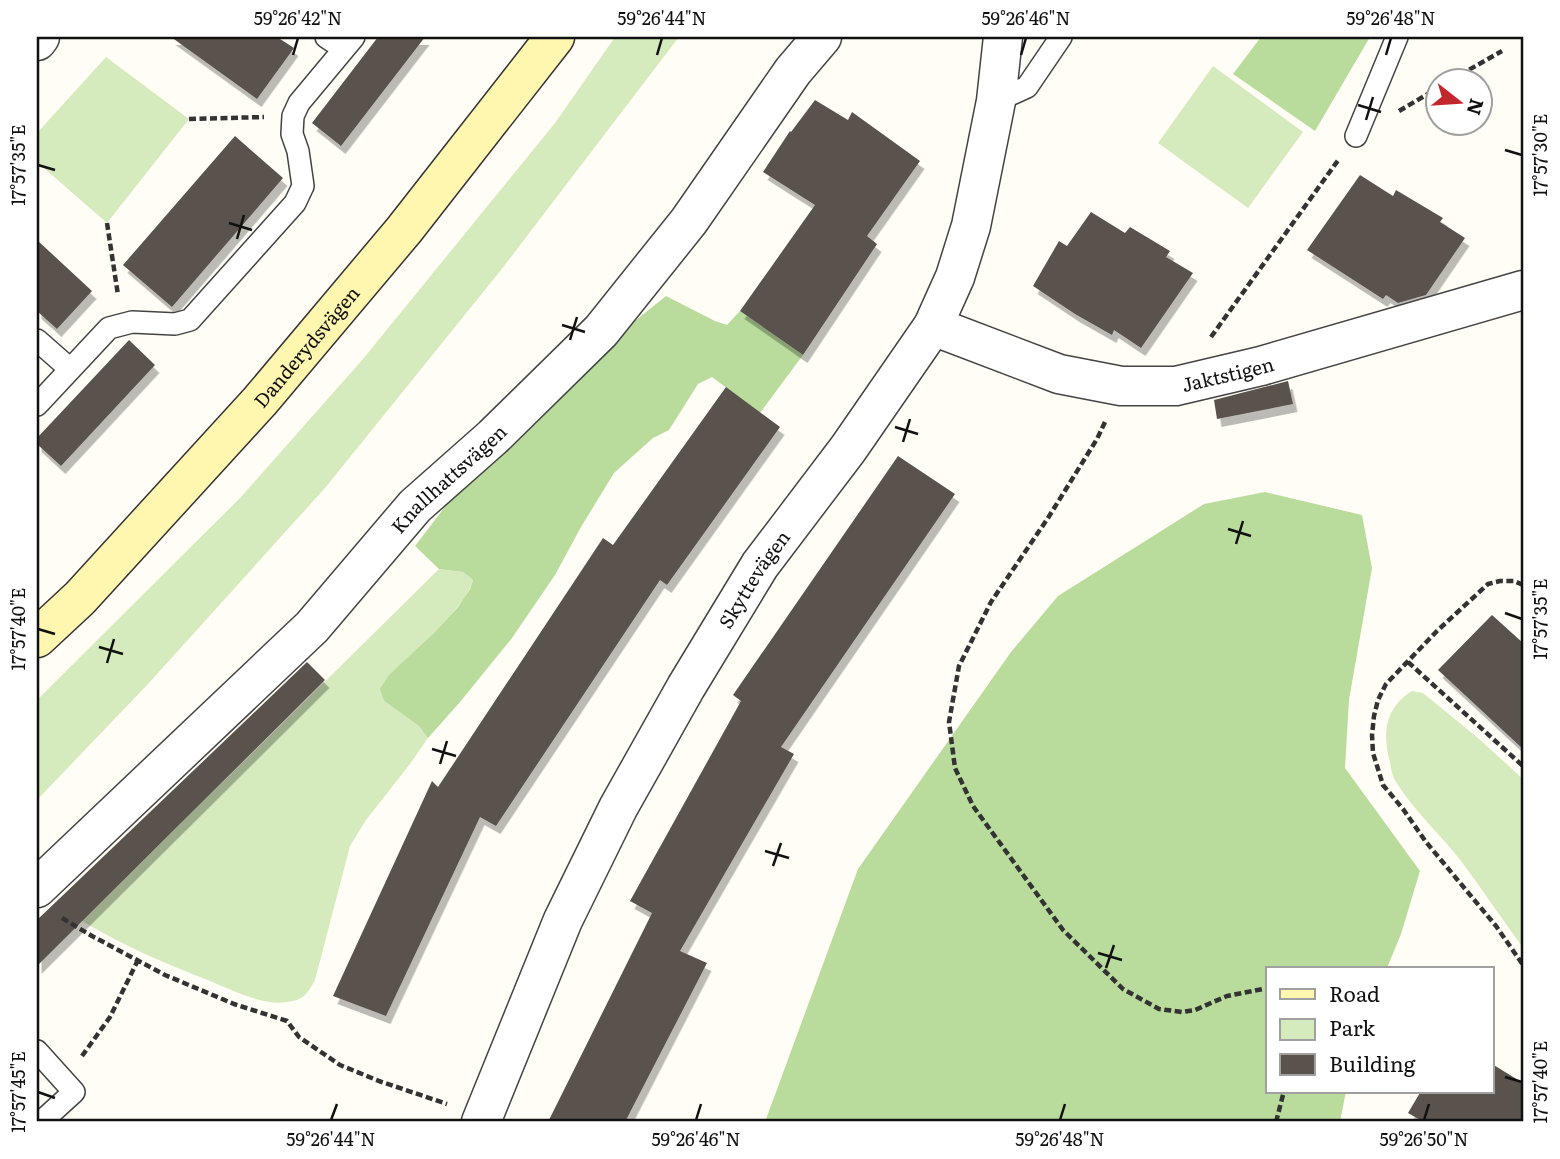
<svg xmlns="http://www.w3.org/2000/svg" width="1560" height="1159" viewBox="0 0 1560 1159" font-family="Literata,serif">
  <defs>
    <filter id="shadow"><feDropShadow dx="4.5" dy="8" stdDeviation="0" flood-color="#0004"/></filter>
  </defs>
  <rect width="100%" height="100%" fill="#fffdf5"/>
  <path fill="#d5ebbd" d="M 615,37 L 679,37 L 501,270 L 325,488 L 148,684 L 37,800 L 37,700 L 241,497 L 363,359 L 555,123 Z
    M 106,57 L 189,119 L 107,223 L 37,162 L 37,133 Z
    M 1213,66 L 1303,132 L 1248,208 L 1158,143 Z
    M 439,569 L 463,572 L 473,580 C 466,602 448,616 434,634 C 416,655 401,678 384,701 L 419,726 L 428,738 L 410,764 L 366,820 L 350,846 L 315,980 C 307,994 304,1000 287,1002 C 263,1006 232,990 210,981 C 164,963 124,946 82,921 Z
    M 1412,691 L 1423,693 L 1478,738 L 1523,779 L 1523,948 C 1502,919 1482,889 1461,861 C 1440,834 1414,811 1396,782 C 1392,776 1391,768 1390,762 C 1382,733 1385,708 1412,691 Z"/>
  <path fill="#b9dc9c" d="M 1261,37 L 1370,37 L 1315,131 L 1233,74 Z
    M 666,296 L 715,321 L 727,325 L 740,311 L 803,355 L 760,413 L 712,377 L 698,384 L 669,430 L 653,438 L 614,473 L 581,527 L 555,575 L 512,638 L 460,702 L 428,738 L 419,726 L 384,701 L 380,689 L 389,675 L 434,633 L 458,607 L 470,589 L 473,580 L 463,572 L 439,569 L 415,546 L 467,478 L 580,365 Z
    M 1265,492 L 1362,515 L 1372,568 L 1349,700 L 1345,768 L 1420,871 L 1401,934 L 1387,968 L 1268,968 L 1268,1091 L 1346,1091 L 1340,1122 L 765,1122 L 858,869 L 1011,652 L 1058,596 L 1204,504 Z"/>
  <path fill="#5a524d" filter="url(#shadow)" d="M 171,37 L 277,37 L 294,48 L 257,99 Z
    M 378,37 L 425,37 L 341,146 L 312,123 Z
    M 815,100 L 848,120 L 852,112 L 920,161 L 867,236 L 877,244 L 803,355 L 740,311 L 815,205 L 763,172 L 790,131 L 791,132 Z
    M 235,136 L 283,178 L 172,307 L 123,265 Z
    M 1360,175 L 1393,196 L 1396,190 L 1443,218 L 1440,222 L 1465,238 L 1426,295 L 1398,303 L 1386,295 L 1383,299 L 1307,250 Z
    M 1091,212 L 1125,233 L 1130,227 L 1170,251 L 1166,257 L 1193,273 L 1141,348 L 1114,330 L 1112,335 L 1075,314 L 1033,286 L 1059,241 L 1067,246 Z
    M 37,240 L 92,291 L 57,329 L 37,311 Z
    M 129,340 L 155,365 L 61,466 L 37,444 L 37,438 Z
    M 1288,381 L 1293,404 L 1217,419 L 1214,400 Z
    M 726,387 L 780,427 L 667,585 L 660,580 L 496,826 L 480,817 L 386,1016 L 333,996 L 432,781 L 438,787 L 603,538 L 613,545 Z
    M 898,456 L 955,494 L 781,747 L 794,754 L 680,951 L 707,963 L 625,1122 L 548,1122 L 652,913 L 630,901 L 741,701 L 733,695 Z
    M 1492,615 L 1523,643 L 1523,749 L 1438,670 Z
    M 307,662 L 325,680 L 37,966 L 37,920 Z
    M 1492,1064 L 1523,1083 L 1523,1122 L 1424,1122 L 1408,1113 L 1421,1091 L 1492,1091 Z"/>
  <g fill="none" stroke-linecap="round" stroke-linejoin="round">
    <defs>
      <path id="lane" d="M 326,37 L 344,49
        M 996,101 L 1027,87 L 1061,37
        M 1356,136 L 1397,37
        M 37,340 L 70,369
        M 37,405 L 109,328 L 132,322 L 175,324 L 190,320 L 295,203 L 303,186 L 298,151 L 292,134 L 293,116 L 299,103 L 354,37
        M 37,1051 L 74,1092 L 41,1122"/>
      <g id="street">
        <path d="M 37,41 L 40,37"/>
        <path id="s1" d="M 933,326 L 1059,374 L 1121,386 L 1176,386 L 1261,366 L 1523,290"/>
        <path id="s2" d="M 37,888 L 312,627 L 415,506 L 493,437 L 601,331 L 689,221 L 793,71 L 822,37"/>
        <path id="s3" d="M 481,1122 L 563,920 L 618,808 L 686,687 L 760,565 L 848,449 L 933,326 L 955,277 L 971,226 L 996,101 L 1003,37"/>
      </g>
      <g id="secondary">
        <path id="s4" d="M 37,638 L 80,598 L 260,401 L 404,230 L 555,37"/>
      </g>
    </defs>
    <use href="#lane" stroke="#444" stroke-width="24"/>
    <use href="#street" stroke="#444" stroke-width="41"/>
    <use href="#secondary" stroke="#333" stroke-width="41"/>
    <path stroke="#333" stroke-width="4.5" stroke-dasharray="7 3.5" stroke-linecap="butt" d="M 1451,80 L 1502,51
      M 1399,111 L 1438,88
      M 189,119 L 264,117
      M 107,223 L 118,295
      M 1211,337 L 1339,159
      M 1105,422 L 1097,439 L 1048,518 L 991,602 L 959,666 L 949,722 L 955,768 L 973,806 L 1063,930 L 1123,989 L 1159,1009 L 1182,1012 L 1195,1010 L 1227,996 L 1268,988
      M 1523,585 L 1514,581 L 1500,581 L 1488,584 L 1437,631 L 1386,684 L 1378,700 L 1374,716 L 1372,735 L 1373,753 L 1383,785 L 1403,809 L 1426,842 L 1496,926 L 1523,965
      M 1408,662 L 1523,766
      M 62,918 L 92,936 L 165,975 L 234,1004 L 287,1021 L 299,1037 L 340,1065 L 379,1081 L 447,1104
      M 82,1056 L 110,1017 L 138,960
      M 1276,1122 L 1284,1091"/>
    <use href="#lane" stroke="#fff" stroke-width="21"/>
    <use href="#street" stroke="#fff" stroke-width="38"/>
    <use href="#secondary" stroke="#fff6b0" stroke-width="38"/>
  </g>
  <path fill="none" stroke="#111" stroke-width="2.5" d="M 293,55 L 298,38M 657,55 L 662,38M 1021,55 L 1026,38M 1386,55 L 1391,38M 1358,105 L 1381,112M 1366,120 L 1373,97M 1505,150 L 1522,155M 38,165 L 55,170M 229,223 L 252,230M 237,239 L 244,215M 562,325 L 585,332M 570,340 L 577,317M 895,427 L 918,434M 903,442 L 910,419M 1228,529 L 1251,536M 1236,544 L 1243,521M 1505,613 L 1522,619M 38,629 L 55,634M 99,647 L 123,654M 107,663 L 114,639M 432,749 L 456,756M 440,764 L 447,741M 765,851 L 789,858M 773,866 L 781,843M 1098,953 L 1122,960M 1106,968 L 1114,945M 1505,1077 L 1522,1082M 38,1092 L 55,1098M 331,1120 L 337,1104M 696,1120 L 701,1104M 1060,1120 L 1065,1104M 1424,1120 L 1429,1104"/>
  <g text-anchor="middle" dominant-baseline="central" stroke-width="7" stroke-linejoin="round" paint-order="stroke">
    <g font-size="19" fill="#111" stroke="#fff">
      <text stroke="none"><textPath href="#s4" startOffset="397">Danderydsvägen</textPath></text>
      <text stroke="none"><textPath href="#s1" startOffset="306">Jaktstigen</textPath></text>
      <text stroke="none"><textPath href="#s2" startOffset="581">Knallhattsvägen</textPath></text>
      <text stroke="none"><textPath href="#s3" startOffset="609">Skyttevägen</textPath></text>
    </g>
  </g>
  <rect width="1560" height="1159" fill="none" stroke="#ffffff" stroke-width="77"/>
  <rect x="1266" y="967" width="228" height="126" fill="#ffffff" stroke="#a0a0a0" stroke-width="2"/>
  <rect x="1280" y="989" width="35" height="10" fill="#fff6b0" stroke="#a0a0a0" stroke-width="2"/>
  <text x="1329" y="1002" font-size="21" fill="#111111">Road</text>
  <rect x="1280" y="1019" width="35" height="21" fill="#d5ebbd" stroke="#a0a0a0" stroke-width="2"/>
  <text x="1329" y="1036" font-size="21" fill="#111111">Park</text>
  <rect x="1280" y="1054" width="35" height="21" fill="#5a524d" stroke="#a0a0a0" stroke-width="2"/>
  <text x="1329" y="1072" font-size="21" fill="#111111">Building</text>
  <g transform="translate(1459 102) rotate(107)"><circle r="33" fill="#ffffff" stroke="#a0a0a0" stroke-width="2"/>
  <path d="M0-5L12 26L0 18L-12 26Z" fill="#c4262e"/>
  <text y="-10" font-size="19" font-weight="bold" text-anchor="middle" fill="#111111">N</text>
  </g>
  <rect x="38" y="38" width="1484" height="1082" fill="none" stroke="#111" stroke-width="2.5"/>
  <g font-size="18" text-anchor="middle" fill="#111">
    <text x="298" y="25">59°26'42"N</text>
    <text x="662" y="25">59°26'44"N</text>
    <text x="1026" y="25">59°26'46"N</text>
    <text x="1391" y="25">59°26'48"N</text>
    <text transform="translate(1541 155) rotate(-90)" y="6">17°57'30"E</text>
    <text transform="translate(19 165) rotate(-90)" y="6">17°57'35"E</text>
    <text transform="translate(1541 619) rotate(-90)" y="6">17°57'35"E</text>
    <text transform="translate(19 629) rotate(-90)" y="6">17°57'40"E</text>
    <text transform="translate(1541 1082) rotate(-90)" y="6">17°57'40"E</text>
    <text transform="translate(19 1092) rotate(-90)" y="6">17°57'45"E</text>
    <text x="331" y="1146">59°26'44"N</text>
    <text x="696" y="1146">59°26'46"N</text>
    <text x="1060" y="1146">59°26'48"N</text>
    <text x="1424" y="1146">59°26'50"N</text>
  </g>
</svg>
